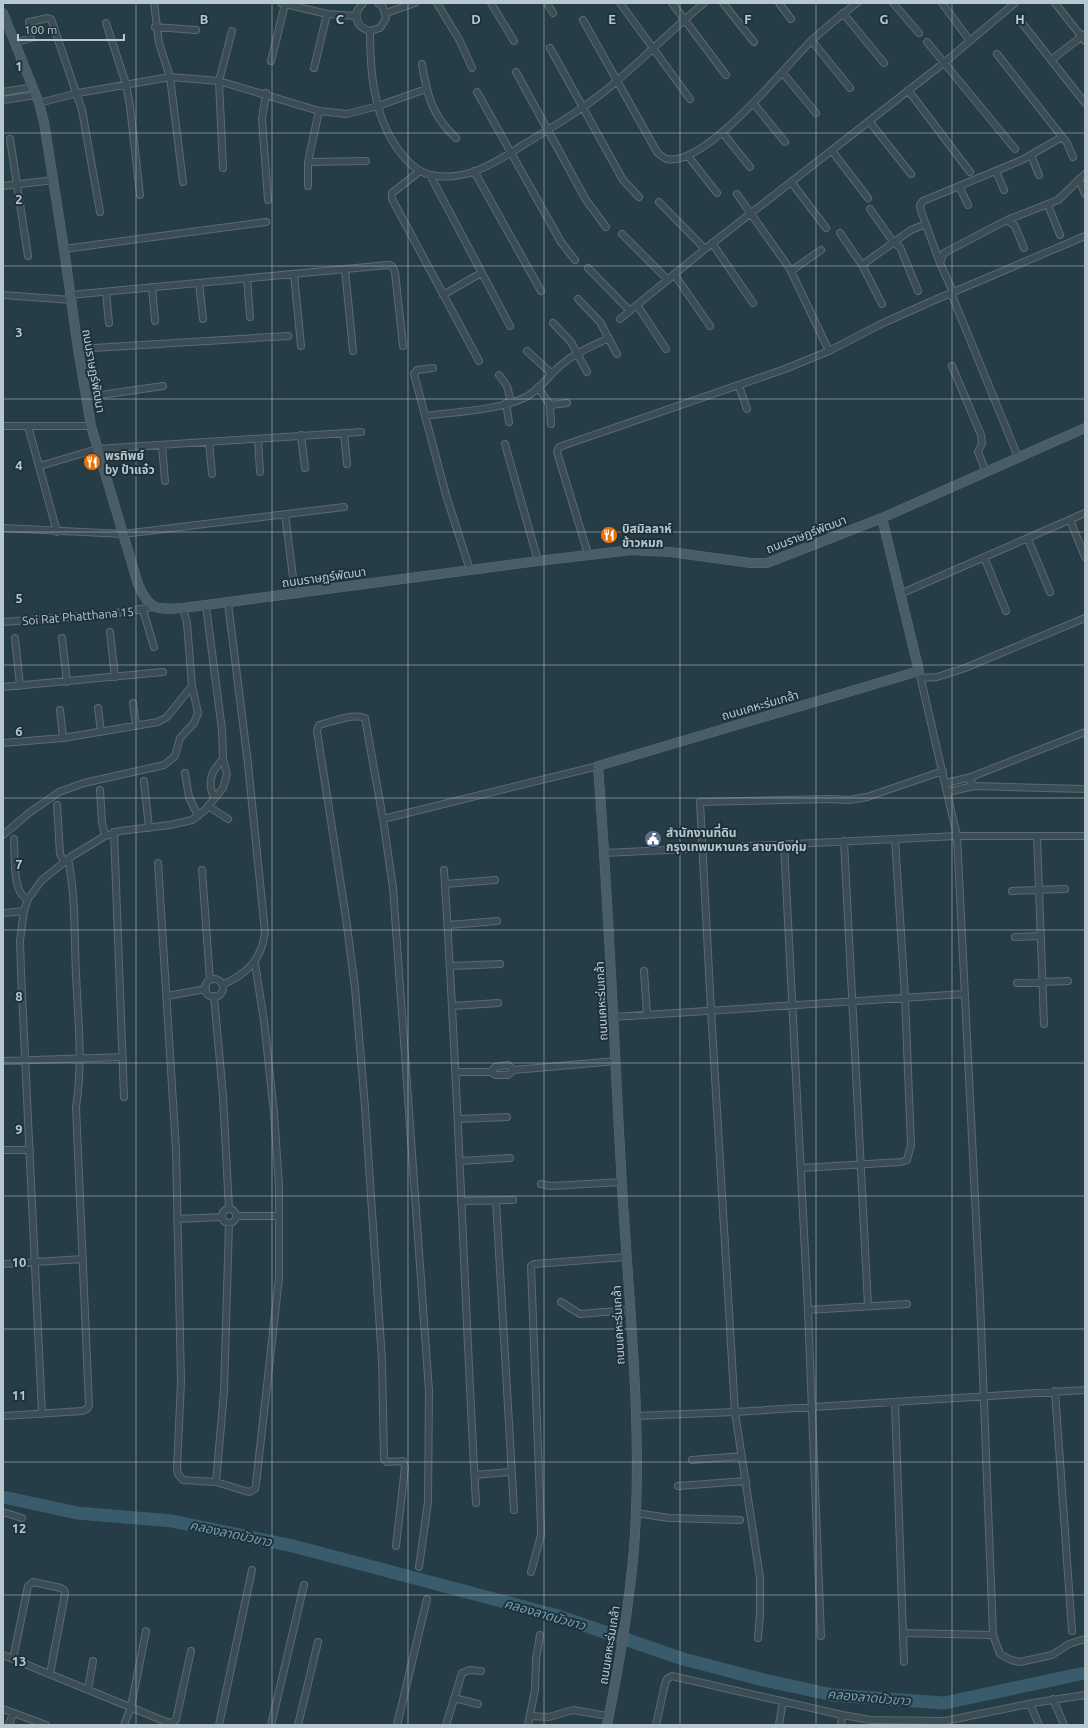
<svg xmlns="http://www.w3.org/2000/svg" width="1088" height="1728" viewBox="0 0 1088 1728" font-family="Ubuntu,'Noto Sans Thai',sans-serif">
  <rect width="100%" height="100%" fill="#263c46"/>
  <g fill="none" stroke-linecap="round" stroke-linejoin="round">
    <path stroke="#395c6d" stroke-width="13" d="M 3,1497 L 77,1513 L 172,1521 L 293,1546 L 558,1616 L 683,1659 L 768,1681 L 833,1695 L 944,1703 L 1085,1673"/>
    <defs>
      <path id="street" d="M 154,3 L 159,43 L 170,77 L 183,182
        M 281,3 L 327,14 L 356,16
        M 363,3 L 357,11 C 355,22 360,28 370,31 L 380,28 L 386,18 L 383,7 L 378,3
        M 437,3 L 460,41 L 472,68
        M 491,3 L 514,41
        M 547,3 L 553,13
        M 620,3 L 690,99
        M 672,3 L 726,75
        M 723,3 L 754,42
        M 779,3 L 791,19
        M 893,3 L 919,33
        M 942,3 L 970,41
        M 1055,3 L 1085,41
        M 386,13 L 415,3
        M 843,13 L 884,63
        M 583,20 L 657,152 C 660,155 663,158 667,159 C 705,167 784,68 810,42 C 825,28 841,15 857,3
        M 106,23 L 126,84 L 130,106 L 140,195
        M 1022,23 L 1085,103
        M 155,27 L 196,30
        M 370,31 C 370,69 373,112 395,145 C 403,157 415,172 431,175 C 444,178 460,176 473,172 C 491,166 507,155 523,145 C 556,125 590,105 618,80 C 647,55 674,28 704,3
        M 812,41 L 850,88
        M 927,42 L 1015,149
        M 14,43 L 31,38 L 29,22 L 48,18 L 51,19 L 82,110 L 100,212
        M 550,48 L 623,180 L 639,197
        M 997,54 L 1067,143 L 1073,157
        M 1051,60 L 1085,34
        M 271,61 L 285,4
        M 422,64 C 427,95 432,116 456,138
        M 314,68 L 327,14
        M 516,72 L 586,200 L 606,227
        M 782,72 L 816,113
        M 908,90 L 970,172
        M 3,92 L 33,87
        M 477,92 L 561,242 L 575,260
        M 266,93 L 262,119 L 268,200
        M 3,100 L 36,95
        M 39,103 L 78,93 L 170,77 L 219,81 L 319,111 L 347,114 L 378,106 L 426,89
        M 754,104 L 785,142
        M 869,121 L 911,174
        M 722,132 L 750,167
        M 10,139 L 28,256
        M 832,151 L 868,198
        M 1031,155 L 1039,175
        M 688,156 L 717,193
        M 308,162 L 366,161
        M 223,168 L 219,81 L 232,31
        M 420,171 L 392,193 L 392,199 L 479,361
        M 474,171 L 541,291
        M 996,171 L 1004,190
        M 430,175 L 510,326
        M 1079,179 L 1085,194
        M 792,183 L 826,228
        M 3,186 L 54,180
        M 308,186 L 308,162 L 319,111
        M 959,186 L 968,205
        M 737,194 L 790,269 L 829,351
        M 659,202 L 705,249
        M 1048,205 L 1060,235
        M 870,209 L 894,243 L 900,247 L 918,291
        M 1007,220 L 1058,200 L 1085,174
        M 840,233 L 862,265 L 882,304
        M 622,234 L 668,280
        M 712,243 L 753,303
        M 64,249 L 266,222
        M 940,263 L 921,211 L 920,205 L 923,201 L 1022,160 L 1062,137
        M 862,265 L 911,230 L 926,224
        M 588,268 L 630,311
        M 345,269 L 353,351
        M 791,271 L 821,250
        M 294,274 L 301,346
        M 674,274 L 710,326
        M 247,278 L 250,317
        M 199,283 L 203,319
        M 152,287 L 155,321
        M 106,292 L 109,323
        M 953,292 L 940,263 L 944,253 L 1007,220 L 1015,226 L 1024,248
        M 951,293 L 1018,457
        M 3,295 L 71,300
        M 70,295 L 388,265 L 392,266 L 395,272 L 403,346
        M 443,295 L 481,273
        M 578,299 L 600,322 L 617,354
        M 637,305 L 666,349
        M 620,319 L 705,249 L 945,62 L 1015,3
        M 553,323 L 571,342 L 587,372
        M 78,349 L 288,336
        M 527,351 L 551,373
        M 952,366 L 981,435 L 982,443 L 978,452 L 986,472
        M 433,368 L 417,370 L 414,374 L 446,495 L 470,570
        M 499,375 L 507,386 L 511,402
        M 739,386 L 747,409
        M 538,387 L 550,405 L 567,403
        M 87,397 L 163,386
        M 506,403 L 509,422
        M 550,405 L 551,424
        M 425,416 C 454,412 498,410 524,398 C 539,391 549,375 561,365 C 575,353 592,346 609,338
        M 3,426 L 91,426
        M 28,426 L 57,532
        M 344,433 L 347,464
        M 301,435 L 305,468
        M 258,439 L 260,472
        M 209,442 L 212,474
        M 505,444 L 538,561
        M 162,445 L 165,481
        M 40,466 L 97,449 L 361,432
        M 285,514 L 295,593
        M 1070,520 L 1085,557
        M 3,528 L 123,534 L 344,507
        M 1028,539 L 1050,592
        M 588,554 L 557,452 L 559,447 L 785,369 L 829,351 L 879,325 L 930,302 L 1085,236
        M 984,557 L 1006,611
        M 900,594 L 1085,513
        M 143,610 L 154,647
        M 3,622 L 110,614 L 153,607
        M 110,632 L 115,677
        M 15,638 L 20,686
        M 62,638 L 67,682
        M 919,671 L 957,836 L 980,1299 L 993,1635 L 1000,1654 L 1011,1660 L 1020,1662 L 1052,1655 L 1069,1644 L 1085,1639
        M 921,678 L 937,677 L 965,668 L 1085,618
        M 3,687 L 163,672
        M 133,703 L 136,726
        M 98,708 L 101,732
        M 60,710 L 63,738
        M 1085,732 L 971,777 L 970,781 L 974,786 L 1085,789
        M 3,743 L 63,738 L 158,722 L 167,717 L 192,686
        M 185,773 L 189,797 L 198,816
        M 144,781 L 149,828
        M 946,783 L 971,777
        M 100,790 L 102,822 L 105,836
        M 948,792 L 974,786
        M 214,798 C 207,781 211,772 223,759
        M 57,805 L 60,854 L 64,862
        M 208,806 L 228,819
        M 383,819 L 365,718 C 352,713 332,722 319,725 L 317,731 L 346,918 L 355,988 L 365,1107 L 382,1360 L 384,1459 L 387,1462 L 403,1461 L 405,1467 L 396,1546
        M 114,832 L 124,1097
        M 3,835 L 29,813 L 59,792 L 84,783 L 164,765 L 175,756 L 180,738 L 194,723 L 198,713 L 192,686 L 187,623 L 183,608
        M 1037,836 L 1044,1024
        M 14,839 C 15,854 12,895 28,899
        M 844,841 L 868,1306
        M 784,844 L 808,1310 L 821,1636
        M 605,853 L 957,836 L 1085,836
        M 158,863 L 176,1150 L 181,1382 L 177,1468 L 178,1474 L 183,1480 L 216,1482 L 249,1492 L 255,1489 L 256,1484 L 279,1278 L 279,1186 L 274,1113 L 264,1021 L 255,963
        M 202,870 L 210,980
        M 444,870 C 458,1080 464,1292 476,1503
        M 445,884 L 495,880
        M 1012,891 L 1065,889
        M 3,913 L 24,911
        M 449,925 L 497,921
        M 1015,937 L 1041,936
        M 451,966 L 500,964
        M 644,971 L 647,1014
        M205 988a9 9 0 1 1 18 0a9 9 0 1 1-18 0Z
        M 1017,983 L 1068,981
        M 222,985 C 247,974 262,959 265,932 L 248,764 L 228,603
        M 167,996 L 206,989
        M 214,996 L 223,1096 L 229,1209
        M 453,1006 L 498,1003
        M 614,1017 L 964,994
        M 3,1061 L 123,1057
        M 457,1072 L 491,1072 L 496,1075 L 508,1075 L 514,1070 L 616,1061
        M 491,1072 L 495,1067 L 508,1065 L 514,1070
        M 459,1119 L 507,1117
        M 3,1150 L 30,1150
        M 461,1161 L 510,1158
        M 801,1168 L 901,1162 L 907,1160 L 911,1145 L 905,997 L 895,839
        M 541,1184 L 551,1186 L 622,1182
        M 461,1201 L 513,1200
        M 496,1201 L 514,1510
        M222 1216a7 7 0 1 1 14 0a7 7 0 1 1-14 0Z
        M 236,1216 L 279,1216
        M 177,1219 L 221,1217
        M 3,1264 L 83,1259
        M 561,1302 L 580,1314 L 629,1310
        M 808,1310 L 907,1304
        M 1055,1391 L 1072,1631
        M 895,1402 L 904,1662
        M 42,1414 L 21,972 L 20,940 L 24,911 L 28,899 L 42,880 L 72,856 L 105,836 L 120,831 L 170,825 L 192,820 L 205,810 L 223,788 L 227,774 L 223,759 L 222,730 L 206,606
        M 3,1416 L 82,1411 L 87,1409 L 89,1405 L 76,1107 C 83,1063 78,1018 76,974 C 74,936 76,896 68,859
        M 636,1416 L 735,1412 L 1085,1390
        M 692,1460 L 742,1456
        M 474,1475 L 511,1472
        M 216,1482 L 224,1392 L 229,1223
        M 678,1486 L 746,1481
        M 3,1512 L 22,1518
        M 636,1513 L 669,1518 L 740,1520
        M 419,1567 L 428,1502 L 429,1391 L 393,888 L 383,819 L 598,766
        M 531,1572 L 541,1535 L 541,1527 L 531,1266 L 534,1264 L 626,1257
        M 903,1633 L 993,1635
        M 758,1638 L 760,1614 L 760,1578 L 735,1412 L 711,1010 L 700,802 L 831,799 L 849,800 L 867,797 L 943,771
        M 3,1655 L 169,1723 L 176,1720 L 191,1651
        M 13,1659 L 28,1586 L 33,1582 L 61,1588 L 64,1590 L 65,1594 L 50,1674
        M 88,1689 L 93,1661
        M 454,1698 L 478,1704
        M 1053,1699 L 1064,1725
        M 1030,1704 L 1039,1725
        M 3,1709 L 46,1725
        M 530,1716 L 549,1717 L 573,1710 L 608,1716
        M 9,1725 L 13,1713
        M 124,1725 L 131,1707 L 146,1631
        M 219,1725 L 252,1570
        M 271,1725 L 304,1585
        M 298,1725 L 318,1642
        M 397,1725 L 427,1599
        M 446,1725 L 462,1673 L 470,1670 L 481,1671
        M 528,1725 L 535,1690 L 536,1659 L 540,1635
        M 656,1725 L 665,1684 L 667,1679 L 672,1676 L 842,1715 L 871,1720 L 945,1721 L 1033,1703 L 1085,1695
        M 779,1725 L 783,1701
        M 841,1725 L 842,1715"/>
      <path id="secondary" d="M 3,13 L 39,103 L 44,122 L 64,249 L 78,349 L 91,426 L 138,584 C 149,610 156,610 183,608 L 538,561 L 631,550 L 670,552 L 751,563 L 767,563 L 882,518 L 1085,428
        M 607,1725 C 619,1666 629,1608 634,1548 C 643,1428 629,1306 622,1186 C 614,1046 609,906 598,766 L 919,671 L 882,518"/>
    </defs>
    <use href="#street" stroke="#596a72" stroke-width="8"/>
    <use href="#secondary" stroke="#596a72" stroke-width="10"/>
    <use href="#street" stroke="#3b4c55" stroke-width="6"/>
    <use href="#secondary" stroke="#495d68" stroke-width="9"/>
  </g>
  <path fill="none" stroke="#b9c7ce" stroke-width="1" stroke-opacity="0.55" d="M 136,3 L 136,1725M 272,3 L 272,1725M 408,3 L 408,1725M 544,3 L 544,1725M 680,3 L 680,1725M 816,3 L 816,1725M 952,3 L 952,1725M 3,133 L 1085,133M 3,266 L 1085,266M 3,399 L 1085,399M 3,532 L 1085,532M 3,665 L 1085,665M 3,798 L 1085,798M 3,930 L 1085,930M 3,1063 L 1085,1063M 3,1196 L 1085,1196M 3,1329 L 1085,1329M 3,1462 L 1085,1462M 3,1595 L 1085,1595"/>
  <defs>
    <symbol id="restaurant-disc" viewBox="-11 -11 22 22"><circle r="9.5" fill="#e8710a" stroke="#1f323b"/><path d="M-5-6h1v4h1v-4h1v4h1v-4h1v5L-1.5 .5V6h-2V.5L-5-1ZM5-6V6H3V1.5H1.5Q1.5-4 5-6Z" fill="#fff"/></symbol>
    <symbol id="civic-disc" viewBox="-11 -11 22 22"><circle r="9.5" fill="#5c6f8a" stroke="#1f323b"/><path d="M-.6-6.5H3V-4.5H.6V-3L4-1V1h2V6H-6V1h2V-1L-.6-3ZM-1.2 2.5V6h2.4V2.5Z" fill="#fff"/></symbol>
  </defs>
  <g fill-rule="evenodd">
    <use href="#restaurant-disc" x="82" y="452" width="20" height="20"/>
    <use href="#restaurant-disc" x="599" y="525" width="20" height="20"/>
    <use href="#civic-disc" x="643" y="829" width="20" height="20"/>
  </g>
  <g text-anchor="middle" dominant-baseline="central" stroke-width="4" stroke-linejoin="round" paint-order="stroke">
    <g font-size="12" fill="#b9c7ce" stroke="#1f323b">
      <text transform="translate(94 371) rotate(80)">ถนนราษฏร์พัฒนา</text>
      <text transform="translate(806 534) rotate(-21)">ถนนราษฏร์พัฒนา</text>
      <text transform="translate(324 577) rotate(-8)">ถนนราษฏร์พัฒนา</text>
      <text transform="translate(78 616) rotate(-5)">Soi Rat Phatthana 15</text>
      <text transform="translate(760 705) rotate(-16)">ถนนเคหะร่มเกล้า</text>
      <text transform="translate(601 1001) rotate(-93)">ถนนเคหะร่มเกล้า</text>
      <text transform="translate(618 1325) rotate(-93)">ถนนเคหะร่มเกล้า</text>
      <text transform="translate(609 1645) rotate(-81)">ถนนเคหะร่มเกล้า</text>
    </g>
    <g font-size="12" font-weight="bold" fill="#b9c7ce" stroke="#1f323b" text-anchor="start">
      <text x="105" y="455">พรทิพย์<tspan x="105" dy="14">by ป้าแจ๋ว</tspan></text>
      <text x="622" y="528">บิสมิลลาห์<tspan x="622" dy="14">ข้าวหมก</tspan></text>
      <text x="666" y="832">สำนักงานที่ดิน<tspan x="666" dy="14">กรุงเทพมหานคร สาขาบึงกุ่ม</tspan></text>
    </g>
    <g font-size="13" font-style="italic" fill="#77a0b3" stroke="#1f323b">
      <text transform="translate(231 1533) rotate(12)">คลองลาดบัวขาว</text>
      <text transform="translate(545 1614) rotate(16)">คลองลาดบัวขาว</text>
      <text transform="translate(869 1697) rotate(5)">คลองลาดบัวขาว</text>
    </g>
  </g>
  <g font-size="13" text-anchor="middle" font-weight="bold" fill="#b9c7ce" stroke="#1f323b" stroke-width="4" stroke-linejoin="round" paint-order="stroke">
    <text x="204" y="24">B</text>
    <text x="340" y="24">C</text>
    <text x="476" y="24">D</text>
    <text x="612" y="24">E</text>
    <text x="748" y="24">F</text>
    <text x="884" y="24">G</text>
    <text x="1020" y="24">H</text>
    <text x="19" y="71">1</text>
    <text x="19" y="204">2</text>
    <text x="19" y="337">3</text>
    <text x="19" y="470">4</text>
    <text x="19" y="603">5</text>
    <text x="19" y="736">6</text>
    <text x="19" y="869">7</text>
    <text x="19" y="1001">8</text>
    <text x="19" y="1134">9</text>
    <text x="19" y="1267">10</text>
    <text x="19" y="1400">11</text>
    <text x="19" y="1533">12</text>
    <text x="19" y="1666">13</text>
  </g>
  <rect width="1088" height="1728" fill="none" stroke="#b9c7ce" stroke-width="8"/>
  <path d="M18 34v6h106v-6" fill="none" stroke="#b9c7ce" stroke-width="2"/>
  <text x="24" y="34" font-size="12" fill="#b9c7ce" stroke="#1f323b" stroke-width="3" paint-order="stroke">100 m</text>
</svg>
